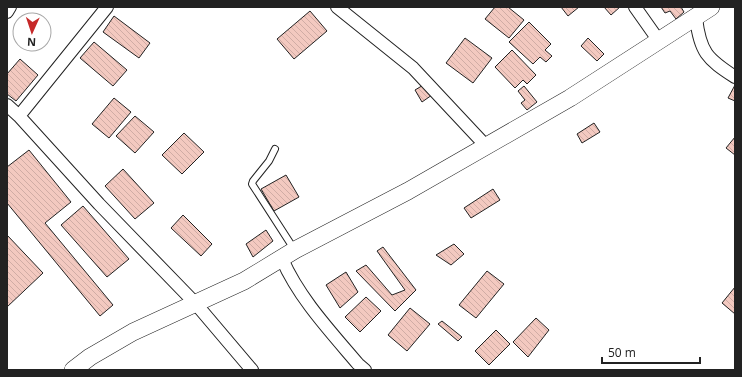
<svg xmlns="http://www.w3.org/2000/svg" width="742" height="377" viewBox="0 0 742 377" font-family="'Open Sans',sans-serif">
  <defs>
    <pattern id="building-back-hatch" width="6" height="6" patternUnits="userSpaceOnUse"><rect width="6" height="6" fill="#f3c9c0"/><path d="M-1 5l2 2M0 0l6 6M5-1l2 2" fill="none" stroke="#d0aca5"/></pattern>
  </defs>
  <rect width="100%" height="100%" fill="#fff"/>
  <path fill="url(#building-back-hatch)" stroke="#222" d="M 495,7 L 508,7 L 524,20 L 509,38 L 485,19 Z
    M 561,7 L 579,7 L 568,16 Z
    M 604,7 L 620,7 L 611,15 Z
    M 661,7 L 681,7 L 684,12 L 676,19 L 670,11 L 665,13 Z
    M 310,11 L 327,31 L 294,59 L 277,39 Z
    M 114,16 L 150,43 L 139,58 L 103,32 Z
    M 529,22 L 551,44 L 545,50 L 552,56 L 546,62 L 540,57 L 533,64 L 509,42 Z
    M 465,38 L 492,58 L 473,83 L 446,63 Z
    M 588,38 L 604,54 L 597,61 L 581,46 Z
    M 94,42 L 127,70 L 113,86 L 80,58 Z
    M 512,50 L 536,75 L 527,84 L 523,80 L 515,88 L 495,67 Z
    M 20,59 L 38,75 L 16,101 L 7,94 L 7,74 Z
    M 425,84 L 432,95 L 422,102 L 415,90 Z
    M 735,85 L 735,101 L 728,98 Z
    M 524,86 L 537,102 L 527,110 L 521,103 L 525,100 L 518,91 Z
    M 114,98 L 131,112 L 109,138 L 92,124 Z
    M 135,116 L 154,132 L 135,153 L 116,136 Z
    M 594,123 L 600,132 L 582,143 L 577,134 Z
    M 184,133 L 204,152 L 182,174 L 162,155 Z
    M 735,137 L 735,155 L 726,148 Z
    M 29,150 L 71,202 L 45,223 L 113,305 L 100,316 L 7,203 L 7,167 Z
    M 123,169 L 154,203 L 135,219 L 105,186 Z
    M 286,175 L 299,197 L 274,211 L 261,189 Z
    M 493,189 L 500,200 L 471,218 L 464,208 Z
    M 83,206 L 129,259 L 107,277 L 61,225 Z
    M 183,215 L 212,244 L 201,256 L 171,228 Z
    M 266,230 L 273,241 L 253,257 L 246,244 Z
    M 7,235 L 43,273 L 7,307 Z
    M 454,244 L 464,254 L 451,265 L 436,255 Z
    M 383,247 L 416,290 L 395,311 L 356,271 L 366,265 L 392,295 L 405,290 L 377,251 Z
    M 487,271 L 504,284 L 476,318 L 459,305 Z
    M 346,272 L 358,292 L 340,308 L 326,285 Z
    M 735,287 L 735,314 L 722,303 Z
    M 366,297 L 381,311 L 360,332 L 345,317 Z
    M 410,308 L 430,324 L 407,351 L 388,335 Z
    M 536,318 L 549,330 L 528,357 L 513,342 Z
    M 442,321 L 462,337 L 458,341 L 438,324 Z
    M 496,330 L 510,344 L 489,365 L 475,351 Z"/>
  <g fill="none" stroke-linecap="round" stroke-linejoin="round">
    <defs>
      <path id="lane" d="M 275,149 L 269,161 L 253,181 L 252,184 L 294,249"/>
      <path id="street" d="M 337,7 L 413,68 L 486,146
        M 635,7 L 659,41
        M 7,12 L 10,7
        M 696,18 C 700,52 707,59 735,77
        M 7,105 L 19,116 L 99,204 L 196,304 L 252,370
        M 19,116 L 107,7
        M 282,259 C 299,298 330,331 358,364 L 365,370"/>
      <path id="secondary" d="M 73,370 L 90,357 L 133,332 L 244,281 L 295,250 L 408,191 L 570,98 L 711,7"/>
    </defs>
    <use href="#lane" stroke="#222" stroke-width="8"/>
    <use href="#street" stroke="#222" stroke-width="14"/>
    <use href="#secondary" stroke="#222" stroke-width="18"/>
    <use href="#lane" stroke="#fff" stroke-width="6"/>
    <use href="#street" stroke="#fff" stroke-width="12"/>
    <use href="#secondary" stroke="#fff" stroke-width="17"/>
  </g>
  <rect width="742" height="377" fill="none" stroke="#222222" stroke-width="16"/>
  <g transform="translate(32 32) rotate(183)"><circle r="19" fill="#ffffff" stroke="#a7a7a7"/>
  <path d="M0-3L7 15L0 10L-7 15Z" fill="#c62828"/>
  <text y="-6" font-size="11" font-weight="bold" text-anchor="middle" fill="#222222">N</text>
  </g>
  <path d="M602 357v6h98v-6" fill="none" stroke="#222222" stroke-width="2"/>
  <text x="608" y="357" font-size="12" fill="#222222" stroke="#ffffff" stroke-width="3" paint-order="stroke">50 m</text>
</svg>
